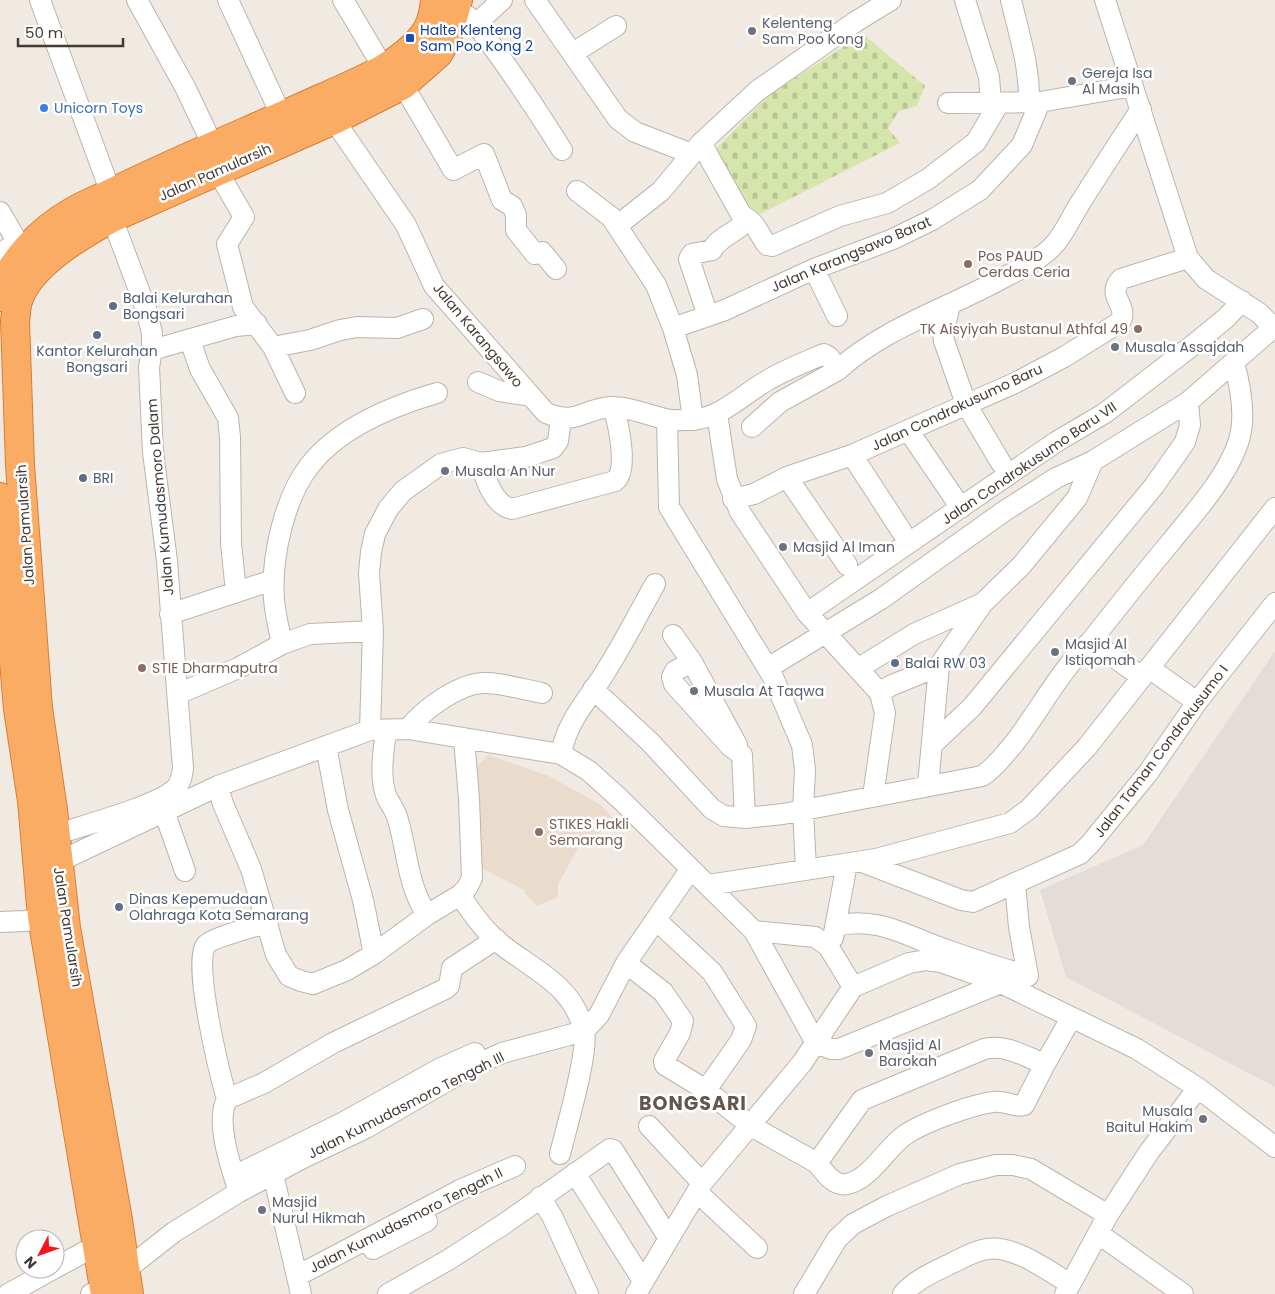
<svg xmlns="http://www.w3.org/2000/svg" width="1275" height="1294" viewBox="0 0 1275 1294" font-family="Poppins,sans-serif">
  <defs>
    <pattern id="cemetery-stones" width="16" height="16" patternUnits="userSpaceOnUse" patternTransform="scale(1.25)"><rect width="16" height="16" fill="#d6e5ac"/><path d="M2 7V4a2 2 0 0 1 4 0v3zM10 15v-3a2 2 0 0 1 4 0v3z" fill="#b9c594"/></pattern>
  </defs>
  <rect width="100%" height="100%" fill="#f1eae3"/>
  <path fill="#e3dcd8" d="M 1275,651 L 1275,1087 L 1066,977 L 1040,890 L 1143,845 Z"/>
  <path fill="#eadccd" d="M 488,755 L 549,776 L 601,805 L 614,819 L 584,848 L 580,845 L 558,884 L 558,897 L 537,906 L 525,893 L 524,890 L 481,868 L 471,772 Z"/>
  <path fill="url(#cemetery-stones)" d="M 863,34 L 925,86 L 917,106 L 899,111 L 888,128 L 900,143 L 750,219 L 712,153 L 769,95 Z"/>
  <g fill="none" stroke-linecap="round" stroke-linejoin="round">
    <defs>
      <path id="minor" d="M 40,0 L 111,193
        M 137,0 L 186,89 L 213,146
        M 228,0 L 282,117
        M 343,0 L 384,69
        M 535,0 L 618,119 L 635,132 L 692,154
        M 965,0 L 989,77 L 991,102
        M 1011,0 C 1019,34 1030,68 1029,103
        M 1105,0 L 1188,258 L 1206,279 L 1259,313 L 1275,329
        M 466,15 L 476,24 L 502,0
        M 476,24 C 507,65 535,107 562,150
        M 573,53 L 616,26
        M 403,85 L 453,170 L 484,154 L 502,200 L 512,206 L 516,215 L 516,230 L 535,254 L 542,252 L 556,269
        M 948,103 L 1040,102 L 1133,86
        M 334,120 L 406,225 L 434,286 L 546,413 C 579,426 583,408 612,407 C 630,407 648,415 665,419 C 673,421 683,420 691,420 C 722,418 743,394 768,380 C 787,369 805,362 824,354 L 829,357 L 838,370 C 882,329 948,308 1001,279 C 1018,270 1038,261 1052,247 C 1064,235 1070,219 1079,205 C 1099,173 1120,141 1141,109
        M 701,143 L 742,216 L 743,224 C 733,234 718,238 712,250 L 692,254 L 689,259 L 708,316
        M 218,172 L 244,217 L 227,244 L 243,307 L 273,347 L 295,393
        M 577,191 L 611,217 L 656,285 L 673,328 L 687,375 L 693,420
        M 0,212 L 31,265
        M 742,216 C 756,221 759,235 767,245 L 772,246 L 840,216 L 887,203 L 928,179 L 976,142 L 999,103
        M 618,225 L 661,191 L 701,143 L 757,91 L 855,22 L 891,0
        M 0,254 L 16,243
        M 814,269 L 837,316
        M 950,305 L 943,333 L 944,341 L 966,404 L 1001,463
        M 673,328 L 725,310 L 814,269 L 893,239 L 932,220 L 980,190 L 1022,145 L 1040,102
        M 190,340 L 200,369 L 228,418 L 230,437 L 231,543 L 236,592
        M 273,347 L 310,340 L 340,330 L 357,327 L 397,328 L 423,319
        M 152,350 L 236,326 L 257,324
        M 478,382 L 499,391 L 530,396
        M 717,414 L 727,479 L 740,512 L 807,613 L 880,693 L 885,713 L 873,796
        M 667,420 L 669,507 L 773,677 L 802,745 L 805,770 L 803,810 L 806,869
        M 752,427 L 780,402 L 838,370
        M 908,430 L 961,508
        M 852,455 L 902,532
        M 481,463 C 485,479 494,505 512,509 L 615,481 C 629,471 618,422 613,407
        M 787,477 L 847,565
        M 733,499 L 754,494 L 787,477 L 852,455 L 1015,383 L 1064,357 L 1120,322 C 1130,306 1105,296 1121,279 L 1188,258
        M 807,613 L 1056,442 L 1105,413 L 1193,345 L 1226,318 L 1242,301
        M 170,614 L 273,580
        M 673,635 L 692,662 L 737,745
        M 1091,641 L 1142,677
        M 282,644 C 279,629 275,614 274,599 C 271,558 284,498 310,465 C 340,427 392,406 437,393
        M 692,662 L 675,671 L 672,677 L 674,684 L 730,746 L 742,755 L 745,818
        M 939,666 L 983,603 L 1021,566 L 1077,498 L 1093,461
        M 768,668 L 881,599 L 1003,512 L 1056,478 L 1093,461 L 1188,402 L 1274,327
        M 859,668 L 914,634 L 981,604
        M 1149,668 L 1197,702
        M 593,689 L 650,742 L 712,809 L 724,816 L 745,818 L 783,814 L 982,776 C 995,768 1002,757 1012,746 C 1039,712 1059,671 1091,641 C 1117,608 1143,575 1170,543 C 1194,513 1223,482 1237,446 C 1247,421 1241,388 1234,363
        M 880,693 L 890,686 L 939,666
        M 178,694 L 238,668 L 282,644 L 310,634 L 373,631
        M 408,729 C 424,709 461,681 488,683 C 506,684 525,690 542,693
        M 370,730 L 373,631 L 369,573 L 371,552 L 375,534 L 388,509 L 403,491 L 441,464 L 463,458 L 481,463 L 526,457 L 553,448 L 558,441 L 561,419
        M 387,730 C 383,747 380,775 385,792 C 387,801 395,808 398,820 C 408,854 407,884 427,915
        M 464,738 L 469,799 L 472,878 L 467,888 L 460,895 C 471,912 486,933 502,945 C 535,971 573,985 584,1031 C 589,1052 566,1129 560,1154
        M 934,743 L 972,707 L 1154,486 L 1185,442 L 1190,425 L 1188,402
        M 326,746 L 338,810 L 363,900 L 374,954
        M 561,754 C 567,720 589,699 606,671 C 624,642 639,613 655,584
        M 928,785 L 939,666
        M 218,786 L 223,804 L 251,869 L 276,955 L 289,976 L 301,981 L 313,984 L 347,970 L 374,954 L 427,915 L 460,895
        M 164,811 L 185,871
        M 55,835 C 81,826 157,806 175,789 C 181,783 182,776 183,768 L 167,561 L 153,452 L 149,367 L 152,350 L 152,333 L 146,309 L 112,218
        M 58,862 L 218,786 L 370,730 L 408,729 L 561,754 L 589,771 L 619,798 L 754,931 L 816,1043 L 831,1049 L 839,1049 L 1001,983
        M 862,862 L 961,900 L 973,902 L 1080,854 L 1090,844 L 1148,773 L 1197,702 L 1275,603
        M 708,885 L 876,859 L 1010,823 L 1029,809 L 1087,747 L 1275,508
        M 656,920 L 712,972 L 746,1026 L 741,1040 L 706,1090
        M 0,922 L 26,921 L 42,917
        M 836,926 C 877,915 910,938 947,950 C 974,960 1001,968 1028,976 L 1019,927 L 1015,883
        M 754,931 L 815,937 L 828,946 L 853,987
        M 833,938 L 847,864
        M 626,963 L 663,992 L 683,1021 L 680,1033 L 664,1061 L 665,1065 L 706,1090 L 751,1126 L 817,1163 L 862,1100 L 984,1049 C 1007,1044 1023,1056 1045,1064 L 1071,1018
        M 853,987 L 909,963 L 926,960 L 941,962 L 1001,983 L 1137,1049 L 1198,1088 L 1275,1147
        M 227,1099 C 220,1075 192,962 206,945 C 211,938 257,926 268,922
        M 649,1126 L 702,1183
        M 817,1163 C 824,1172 834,1187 847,1184 C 870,1180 886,1148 905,1135 C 922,1123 973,1104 994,1102 C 1005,1100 1014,1108 1024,1105 L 1045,1064
        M 575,1173 L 643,1281
        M 273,1174 L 301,1294
        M 234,1176 L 342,1123 L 439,1069 L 475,1053
        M 239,1192 C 231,1168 215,1121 227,1099 L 264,1083 L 333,1043 L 445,989 L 449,986 L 452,968 L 496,939
        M 697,1192 L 757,1248
        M 540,1197 L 552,1216 L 588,1294
        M 1099,1234 L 1183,1294
        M 373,1249 L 427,1221
        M 55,1268 L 108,1239
        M 297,1276 L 460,1190 L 515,1166
        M 8,1294 L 53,1269
        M 91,1294 L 104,1287 L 174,1232 L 239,1192 L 305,1157 L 366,1128 L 471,1067 L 502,1053 L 584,1031 L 599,1015 L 626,963 L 690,870
        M 388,1294 L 448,1260 L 504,1224 L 610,1149 L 613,1150 L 668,1237
        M 636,1294 L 702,1183 L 802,1063 L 853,987
        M 804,1294 L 837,1239 L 853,1224 L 887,1206 L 960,1174 L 996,1165 L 1013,1165 L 1031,1169 L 1108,1215
        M 903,1294 C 915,1280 932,1273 948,1265 C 961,1259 973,1251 987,1249 C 1012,1244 1049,1271 1070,1284
        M 1065,1294 L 1108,1215 L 1149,1152 L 1198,1088"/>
      <path id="highway" d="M 0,297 C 7,263 42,229 72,212 C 85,204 99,199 113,192 C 182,158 254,129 324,97 C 359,81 398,67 423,36 C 431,26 434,12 435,0
        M 0,497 L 18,709 L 32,801 L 42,917 L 105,1294
        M 129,1294 L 118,1220 L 66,928 L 53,810 L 38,708 L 20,465 L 15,321 C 16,315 16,307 18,301 C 29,265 81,235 112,218 L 334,120 L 403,85 L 438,54 L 447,39 L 458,0"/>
    </defs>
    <use href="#minor" stroke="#bfb3a9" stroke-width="22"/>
    <use href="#highway" stroke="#da7d34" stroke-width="30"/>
    <use href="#minor" stroke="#fff" stroke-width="20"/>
    <use href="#highway" stroke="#fbac64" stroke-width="28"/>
  </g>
  <g fill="#6b7280" stroke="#fff" stroke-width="2">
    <circle cx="752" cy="31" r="5"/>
    <circle cx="1072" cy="81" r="5"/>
    <circle cx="1115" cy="347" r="5"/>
    <circle cx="445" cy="471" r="5"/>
    <circle cx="783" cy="547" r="5"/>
    <circle cx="1055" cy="652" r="5"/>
    <circle cx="694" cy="691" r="5"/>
    <circle cx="869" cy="1053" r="5"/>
    <circle cx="1203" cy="1119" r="5"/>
    <circle cx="262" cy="1210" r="5"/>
  </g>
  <rect fill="#1a4fb4" stroke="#fff" stroke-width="2" x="405" y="33" width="10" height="10" rx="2.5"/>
  <circle fill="#3f7fe0" stroke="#fff" stroke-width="2" cx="44" cy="108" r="5"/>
  <g fill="#8d6e63" stroke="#fff" stroke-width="2">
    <circle cx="968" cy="264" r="5"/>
    <circle cx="1138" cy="329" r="5"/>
    <circle cx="142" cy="668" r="5"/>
    <circle cx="539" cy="832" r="5"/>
  </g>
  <g fill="#5c6f8a" stroke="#fff" stroke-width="2">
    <circle cx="113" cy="306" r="5"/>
    <circle cx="97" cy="335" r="5"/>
    <circle cx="83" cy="478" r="5"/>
    <circle cx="895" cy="663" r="5"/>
    <circle cx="119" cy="907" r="5"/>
  </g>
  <g text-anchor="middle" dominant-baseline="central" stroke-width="5" stroke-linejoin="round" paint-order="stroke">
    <g font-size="14" fill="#5b616d" stroke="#fff" text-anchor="start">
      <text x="762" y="23">Kelenteng<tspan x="762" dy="16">Sam Poo Kong</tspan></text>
      <text x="1082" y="73">Gereja Isa<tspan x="1082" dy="16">Al Masih</tspan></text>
      <text x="1125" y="347">Musala Assajdah</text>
      <text x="455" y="471">Musala An Nur</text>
      <text x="793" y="547">Masjid Al Iman</text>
      <text x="1065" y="644">Masjid Al<tspan x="1065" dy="16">Istiqomah</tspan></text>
      <text x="704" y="691">Musala At Taqwa</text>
      <text x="879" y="1045">Masjid Al<tspan x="879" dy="16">Barokah</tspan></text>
      <text x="1193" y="1111" text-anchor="end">Musala<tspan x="1193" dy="16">Baitul Hakim</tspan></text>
      <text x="272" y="1202">Masjid<tspan x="272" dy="16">Nurul Hikmah</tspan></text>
    </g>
    <g font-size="14" fill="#164399" stroke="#fff" text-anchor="start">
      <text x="420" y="30">Halte Klenteng<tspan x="420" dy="16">Sam Poo Kong 2</tspan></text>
    </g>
    <g font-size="14" fill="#366cbe" stroke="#fff" text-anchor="start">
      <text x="54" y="108">Unicorn Toys</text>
    </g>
    <g font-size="14" fill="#433a33" stroke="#fff">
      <text transform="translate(215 172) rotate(-24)">Jalan Pamularsih</text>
      <text transform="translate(851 254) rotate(-23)">Jalan Karangsawo Barat</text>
      <text transform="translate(478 335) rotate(50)">Jalan Karangsawo</text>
      <text transform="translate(957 407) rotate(-25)">Jalan Condrokusumo Baru</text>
      <text transform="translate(1029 463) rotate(-34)">Jalan Condrokusumo Baru VII</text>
      <text transform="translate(160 497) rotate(-95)">Jalan Kumudasmoro Dalam</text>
      <text transform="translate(25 525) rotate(-94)">Jalan Pamularsih</text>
      <text transform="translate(1161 751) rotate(-53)">Jalan Taman Condrokusumo I</text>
      <text transform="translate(68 927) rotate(81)">Jalan Pamularsih</text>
      <text transform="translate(406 1105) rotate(-27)">Jalan Kumudasmoro Tengah III</text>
      <text transform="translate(406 1220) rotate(-27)">Jalan Kumudasmoro Tengah II</text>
    </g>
    <g font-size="14" fill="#785e54" stroke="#fff" text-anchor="start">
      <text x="978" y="256">Pos PAUD<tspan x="978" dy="16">Cerdas Ceria</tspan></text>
      <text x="1128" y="329" text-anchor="end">TK Aisyiyah Bustanul Athfal 49</text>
      <text x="152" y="668">STIE Dharmaputra</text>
      <text x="549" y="824">STIKES Hakli<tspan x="549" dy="16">Semarang</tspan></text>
    </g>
    <g font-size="14" fill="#4e5e75" stroke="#fff" text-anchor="start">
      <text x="123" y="298">Balai Kelurahan<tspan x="123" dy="16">Bongsari</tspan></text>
      <text x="97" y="351" text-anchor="middle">Kantor Kelurahan<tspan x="97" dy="16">Bongsari</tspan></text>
      <text x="93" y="478">BRI</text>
      <text x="905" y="663">Balai RW 03</text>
      <text x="129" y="899">Dinas Kepemudaan<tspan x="129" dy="16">Olahraga Kota Semarang</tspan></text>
    </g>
    <g font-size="19" font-weight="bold" letter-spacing="1" fill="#65564b" stroke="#fff">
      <text x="693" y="1103">BONGSARI</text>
    </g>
  </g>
  <g transform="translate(40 1254) rotate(229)"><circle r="24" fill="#ffffff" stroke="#b4b0ad"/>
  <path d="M0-4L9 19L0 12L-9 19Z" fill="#f6151e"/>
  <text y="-8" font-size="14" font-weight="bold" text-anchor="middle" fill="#433a33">N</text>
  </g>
  <path d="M18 38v8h105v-8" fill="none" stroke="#433a33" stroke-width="2.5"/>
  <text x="25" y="38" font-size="15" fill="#433a33" stroke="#ffffff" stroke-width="4" paint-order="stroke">50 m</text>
</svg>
